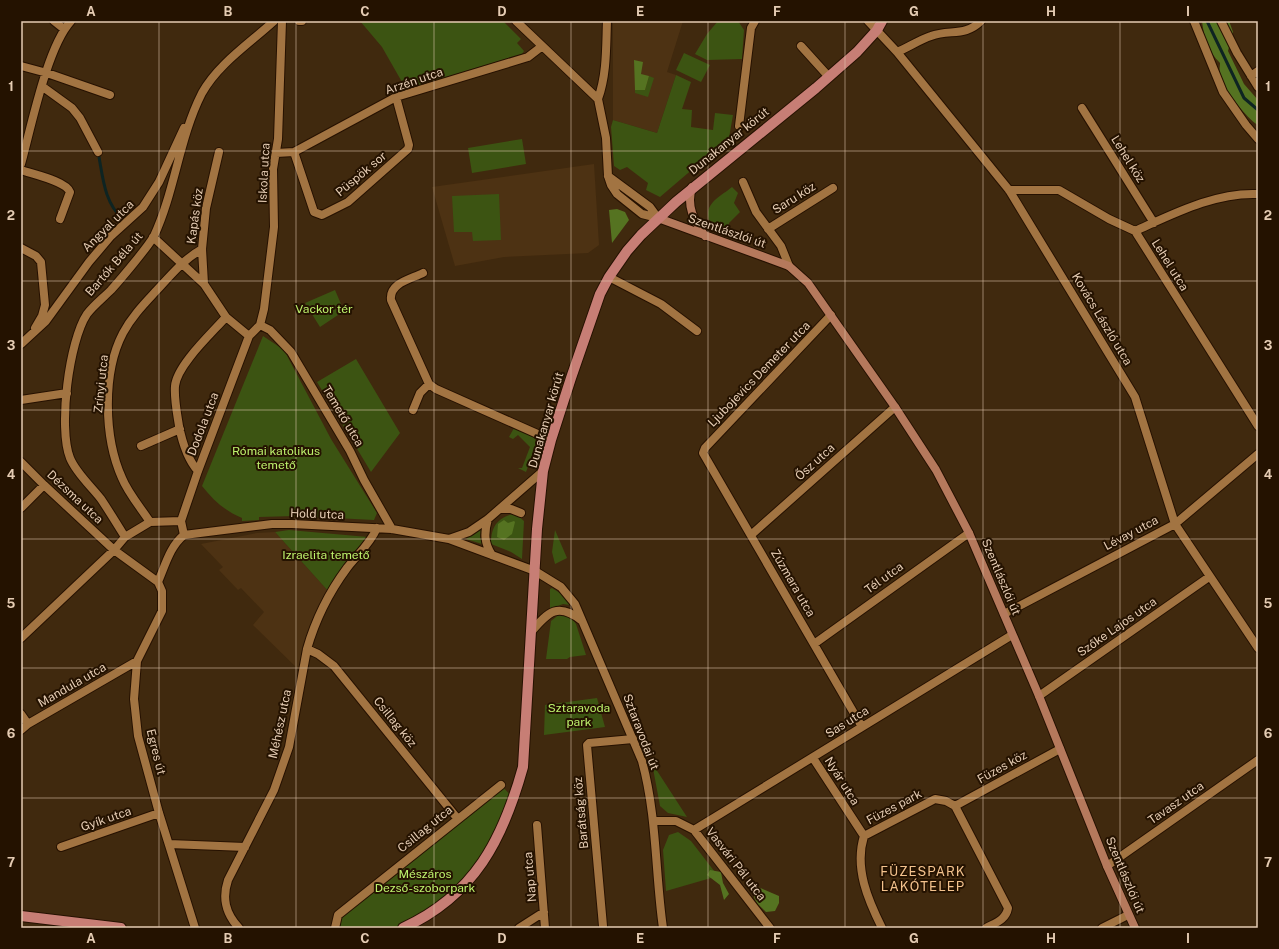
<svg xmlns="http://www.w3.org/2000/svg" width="1279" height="949" viewBox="0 0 1279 949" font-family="'Public Sans',sans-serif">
  <rect width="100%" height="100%" fill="#40290e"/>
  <path fill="#4d3213" d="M 613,21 L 683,21 L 667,72 L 676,75 L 657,133 L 613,120 Z
    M 594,164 L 599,245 L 588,253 L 504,257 L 455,266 L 432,187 Z
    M 275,532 L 329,592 L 304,643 L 299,670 L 253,625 L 264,612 L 241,588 L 238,590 L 219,570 L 223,567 L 201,544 L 257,533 Z"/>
  <path fill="#3c5412" d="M 360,21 L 503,21 L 521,39 L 517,43 L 524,51 L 522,54 L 406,89 L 382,47 Z
    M 718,21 L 738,21 L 744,30 L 742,59 L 707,60 L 695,54 L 707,34 Z
    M 684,53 L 710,65 L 701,82 L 676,70 Z
    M 676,75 L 691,82 L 682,109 L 692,110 L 691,127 L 713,130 L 715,113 L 733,115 L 729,138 L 660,197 L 646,190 L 648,183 L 627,167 L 620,170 L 614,166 L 611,127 L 613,120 L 657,133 Z
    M 649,76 L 654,78 L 648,97 L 635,93 L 635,90 L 645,90 Z
    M 522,139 L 526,164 L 472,173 L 468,148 Z
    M 732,187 L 738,193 L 734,203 L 740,212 L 729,223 L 729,227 L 726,230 L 709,220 C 704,203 720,197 732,187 Z
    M 499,194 L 501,240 L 473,241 L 472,232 L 454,232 L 452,196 Z
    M 335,290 L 344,311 L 320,327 L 305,303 Z
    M 263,336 L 284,350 L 331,439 L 377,513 L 374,520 L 295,516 L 259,517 L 259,520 L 242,521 L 242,518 C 225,511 213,500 202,486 Z
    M 356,359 L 400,433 L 371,472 L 317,382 Z
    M 514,428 L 535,438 L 537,442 L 526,472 L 518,468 L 522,468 L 530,447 L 518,435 L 513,439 L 509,437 Z
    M 512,514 L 517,515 L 524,521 L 522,559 L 511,552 L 491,544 C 491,528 496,519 512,514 Z
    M 481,529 L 480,536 L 482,544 L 466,539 Z
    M 289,530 L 368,537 L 329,592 L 275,532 Z
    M 555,530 L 567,558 L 555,564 L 552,552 Z
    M 552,588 L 563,595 L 570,605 L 563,604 L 550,609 L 550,589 Z
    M 561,613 L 571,617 L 576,624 L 586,655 L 570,657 L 567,659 L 546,659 L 551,621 Z
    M 597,698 L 605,727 L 544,735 L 545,705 Z
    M 652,763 L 687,817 L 668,813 L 660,806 Z
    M 501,785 L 514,799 L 464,886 L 403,928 L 335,928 L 338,915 Z
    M 678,832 L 691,841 L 718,876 L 666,891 L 663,850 L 669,835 Z"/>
  <path fill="#557321" d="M 1202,21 L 1229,21 L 1233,32 L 1228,51 L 1244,84 L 1258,100 L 1258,125 C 1246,118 1224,89 1220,75 C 1219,71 1220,66 1220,63 C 1208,51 1204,38 1202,21 Z
    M 634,60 L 643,62 L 641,74 L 649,76 L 645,90 L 635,90 Z
    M 617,209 L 625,212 L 629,220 L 612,243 L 609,210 Z
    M 504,520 L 508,523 L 514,521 L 515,522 L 512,534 L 504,540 L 497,537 L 498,524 Z
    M 710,870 L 721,872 L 723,883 L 729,894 L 724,900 L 720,885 L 707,875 Z
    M 758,887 L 779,896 L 779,903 L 775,911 L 766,912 C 758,904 751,900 755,888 Z"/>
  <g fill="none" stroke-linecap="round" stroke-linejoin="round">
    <path stroke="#0e2422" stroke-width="3" d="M 1207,21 L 1244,98 L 1258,110
      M 99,157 C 103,179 105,204 123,219"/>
    <defs>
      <path id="minor" d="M 54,21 L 64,29
        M 299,21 L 302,21
        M 516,21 L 598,99 L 606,138 L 608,176 L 611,185 L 617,194 L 642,214 L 658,218
        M 868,21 L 897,52 L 1009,190 L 1135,397 L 1175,524 L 1258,648
        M 1194,21 L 1223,92 L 1246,125 L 1258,139
        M 1221,21 L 1237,53 L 1258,87
        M 801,46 L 829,77
        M 897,52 C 909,47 919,40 931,36 C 950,29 965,37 981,21
        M 21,66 L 47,73 L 110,95
        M 1251,76 L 1258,71
        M 43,87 L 72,108 L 80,118 L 98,152
        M 598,99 C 607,74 606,47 607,21
        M 1082,108 L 1154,223
        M 739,126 L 751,28 L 755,21
        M 294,152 L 314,212 L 322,215 L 348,202 L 408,149 L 409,145 L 396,97
        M 276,153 L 294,152 L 396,97 L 528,57 L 541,47
        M 21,164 C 31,128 47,47 71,21
        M 21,170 C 32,174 66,181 70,192 L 60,219
        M 608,176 L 650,207 L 658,218
        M 743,182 L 756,212 L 781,246 L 789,266
        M 1009,190 L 1059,190 L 1109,219 L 1135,231 L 1258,426
        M 768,229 L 833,188
        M 1135,231 C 1173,214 1215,192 1258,194
        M 153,237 L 204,284 L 226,317 L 249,336 L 260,325
        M 21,248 L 36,256 L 41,262 L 45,305 L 42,316 L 35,328
        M 423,273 C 411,279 389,283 391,300 L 429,384 L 436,389 L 551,440
        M 609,277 L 661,304 L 697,331
        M 204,284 L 202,249 L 206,208 L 219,152
        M 831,315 L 705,448 L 703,453 L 862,727
        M 260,325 L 264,309 L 274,227 L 273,169 L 278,139 L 282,21
        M 260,325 L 270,330 L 291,352 L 350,451 L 364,480 L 392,529
        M 21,344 L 46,321 L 89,262 L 111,236 L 143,207 L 159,182 L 184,128
        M 21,400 L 67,393
        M 413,410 L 420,393 L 429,384
        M 141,446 L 180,429
        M 21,462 L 44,485 L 114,550 L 158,582 L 162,591 L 162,611 L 137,661 L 134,699 L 138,736 L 159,813 L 195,928
        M 198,471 C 187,459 182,441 179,426 C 177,413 174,399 175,386 C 177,365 212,333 226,317
        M 21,508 L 44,485
        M 501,509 L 511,509 L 521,513
        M 488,519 C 484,533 484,543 492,555
        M 181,521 L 198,471 L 249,336
        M 150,522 C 141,508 128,493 122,478 C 104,438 102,373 123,333 C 132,316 145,303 157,290 C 171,275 184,259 202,249
        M 184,535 L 272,524 L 292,524 L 392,529 L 449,539 L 535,571
        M 751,535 L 895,407
        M 125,537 C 117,524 109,511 101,499 C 91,486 76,473 70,458 C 58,428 69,341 87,314 C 94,305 103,298 111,290 C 120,280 148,247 154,236 C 175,191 179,138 202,93 C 218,64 250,43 274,21
        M 449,539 L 469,532 L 488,519 L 543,471
        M 158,582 C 165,566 170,546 184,535 L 181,521
        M 1004,614 L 1175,524 L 1258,454
        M 21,638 L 114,550 L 125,537 L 150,522 L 181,521
        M 814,644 L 969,533
        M 307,649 L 318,654 L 334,666 L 457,818
        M 1039,696 L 1209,577
        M 21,714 L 28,724
        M 21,730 L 28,724 L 137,661
        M 813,758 L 864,836
        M 955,806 L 1060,749
        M 653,821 L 676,821 L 694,830 L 770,928
        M 537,825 L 545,928
        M 694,830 L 1012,635
        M 169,844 L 245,847
        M 61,847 L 159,813
        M 1107,866 L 1258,760
        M 603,926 L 587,745 L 589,743 L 633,739
        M 239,928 C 225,913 222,898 228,880 L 274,790 L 289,747 L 307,649 C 315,621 330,591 347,568 C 357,555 370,544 377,528
        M 335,928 L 338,915 L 501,785
        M 519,928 L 544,912
        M 882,928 C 868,900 854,868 864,836 L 935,799 L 946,801 L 955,806 L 1008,908 C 1006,920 995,923 986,928
        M 1102,928 L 1128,915"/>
      <path id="tertiary" d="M 535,571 L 561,587 L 575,604 L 642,761 C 657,816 655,872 663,928
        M 532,631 C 548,612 558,602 581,620"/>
      <path id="secondary" d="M 692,187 C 686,207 694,220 705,236
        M 658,218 L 789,266 L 808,283 L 895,407 L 936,470 L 969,533 L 1039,696 L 1107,866 L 1135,928"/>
      <path id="primary" d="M 21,916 L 121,928
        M 403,928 C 475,895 503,839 523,767 L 537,529 L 543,471 L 551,440 L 571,378 L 600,294 L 609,277 L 627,251 L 641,235 L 676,202 L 816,88 L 857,52 L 877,30 L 882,21"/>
    </defs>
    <use href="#minor" stroke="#261100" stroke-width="10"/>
    <use href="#tertiary" stroke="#261100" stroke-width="10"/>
    <use href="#secondary" stroke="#261100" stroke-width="10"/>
    <use href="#primary" stroke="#261100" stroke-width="12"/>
    <use href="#minor" stroke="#a27442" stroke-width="8"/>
    <use href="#tertiary" stroke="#a27442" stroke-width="8"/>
    <use href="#secondary" stroke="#b5795c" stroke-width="8"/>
    <use href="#primary" stroke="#c77e75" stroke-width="10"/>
  </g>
  <path fill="none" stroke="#e5ccb3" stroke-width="1" stroke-opacity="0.55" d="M 159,21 L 159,928M 296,21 L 296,928M 434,21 L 434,928M 571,21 L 571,928M 708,21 L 708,928M 845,21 L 845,928M 983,21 L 983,928M 1120,21 L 1120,928M 21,151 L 1258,151M 21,281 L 1258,281M 21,410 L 1258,410M 21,539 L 1258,539M 21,668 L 1258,668M 21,798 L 1258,798"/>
  <g text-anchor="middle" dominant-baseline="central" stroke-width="4" stroke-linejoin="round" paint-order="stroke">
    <g font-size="12" fill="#e5ccb3" stroke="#241200">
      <text transform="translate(414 81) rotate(-19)">Arzén utca</text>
      <text transform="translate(729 141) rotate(-39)">Dunakanyar körút</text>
      <text transform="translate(1128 159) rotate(58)">Lehel köz</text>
      <text transform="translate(264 173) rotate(-87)">Iskola utca</text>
      <text transform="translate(361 174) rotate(-40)">Püspök sor</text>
      <text transform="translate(794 198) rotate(-32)">Saru köz</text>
      <text transform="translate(195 216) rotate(-82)">Kapás köz</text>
      <text transform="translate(108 226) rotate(-45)">Angyal utca</text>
      <text transform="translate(727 231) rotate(19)">Szentlászlói út</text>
      <text transform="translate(114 264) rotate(-49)">Bartók Béla út</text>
      <text transform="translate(1170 265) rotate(58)">Lehel utca</text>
      <text transform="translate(1102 319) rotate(59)">Kovács László utca</text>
      <text transform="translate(759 374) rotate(-46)">Ljubojevics Demeter utca</text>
      <text transform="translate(101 384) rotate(-84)">Zrínyi utca</text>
      <text transform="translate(343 416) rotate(59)">Temető utca</text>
      <text transform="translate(546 420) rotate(-74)">Dunakanyar körút</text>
      <text transform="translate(203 424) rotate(-69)">Dodola utca</text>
      <text transform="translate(815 462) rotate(-42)">Ősz utca</text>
      <text transform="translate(75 497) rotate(43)">Dézsma utca</text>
      <text transform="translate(317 514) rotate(2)">Hold utca</text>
      <text transform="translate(1131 533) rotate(-28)">Lévay utca</text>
      <text transform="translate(1001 577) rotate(67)">Szentlászlói út</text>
      <text transform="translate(884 578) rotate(-36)">Tél utca</text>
      <text transform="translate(793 583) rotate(60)">Zúzmara utca</text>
      <text transform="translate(1117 627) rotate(-35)">Szőke Lajos utca</text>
      <text transform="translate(72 685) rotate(-30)">Mandula utca</text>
      <text transform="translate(395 722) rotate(51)">Csillag köz</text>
      <text transform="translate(847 722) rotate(-32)">Sas utca</text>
      <text transform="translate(280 724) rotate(-78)">Méhész utca</text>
      <text transform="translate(641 732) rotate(69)">Sztaravodai út</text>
      <text transform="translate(156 752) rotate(76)">Egres út</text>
      <text transform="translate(1002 767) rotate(-29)">Füzes köz</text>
      <text transform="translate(842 781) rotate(58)">Nyár utca</text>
      <text transform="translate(1176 803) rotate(-35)">Tavasz utca</text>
      <text transform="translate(894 807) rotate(-28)">Füzes park</text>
      <text transform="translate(581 813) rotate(-95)">Barátság köz</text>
      <text transform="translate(106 819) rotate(-19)">Gyík utca</text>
      <text transform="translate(425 829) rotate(-39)">Csillag utca</text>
      <text transform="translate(736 864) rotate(52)">Vasvári Pál utca</text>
      <text transform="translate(1125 875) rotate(67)">Szentlászlói út</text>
      <text transform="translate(530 877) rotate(-95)">Nap utca</text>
    </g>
    <g font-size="12" fill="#bdf26c" stroke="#241200">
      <text x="324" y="309">Vackor tér</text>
      <text x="276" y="451">Római katolikus<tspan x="276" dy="14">temető</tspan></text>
      <text x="326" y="555">Izraelita temető</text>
      <text x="579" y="708">Sztaravoda<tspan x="579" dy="14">park</tspan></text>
      <text x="425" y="874">Mészáros<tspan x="425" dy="14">Dezső-szoborpark</tspan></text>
    </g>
    <g font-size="13" letter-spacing="1" fill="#f3c28d" stroke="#241200">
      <text x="923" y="871">FÜZESPARK<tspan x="923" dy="15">LAKÓTELEP</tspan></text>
    </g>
  </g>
  <rect width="1279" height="949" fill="none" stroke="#241200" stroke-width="44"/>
  <rect x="22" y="22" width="1235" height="905" fill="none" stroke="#e5ccb3" stroke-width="1.5"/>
  <g font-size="13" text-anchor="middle" font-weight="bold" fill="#e5ccb3">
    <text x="91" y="16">A</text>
    <text x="228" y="16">B</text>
    <text x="365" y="16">C</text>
    <text x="502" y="16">D</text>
    <text x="640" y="16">E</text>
    <text x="777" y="16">F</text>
    <text x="914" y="16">G</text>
    <text x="1051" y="16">H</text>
    <text x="1188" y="16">I</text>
    <text x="11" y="91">1</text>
    <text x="1268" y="91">1</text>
    <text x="11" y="220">2</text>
    <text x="1268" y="220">2</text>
    <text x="11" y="350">3</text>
    <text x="1268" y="350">3</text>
    <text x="11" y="479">4</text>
    <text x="1268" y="479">4</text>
    <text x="11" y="608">5</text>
    <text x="1268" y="608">5</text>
    <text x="11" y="738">6</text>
    <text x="1268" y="738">6</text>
    <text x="11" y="867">7</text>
    <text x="1268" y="867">7</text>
    <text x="91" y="943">A</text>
    <text x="228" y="943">B</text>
    <text x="365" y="943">C</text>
    <text x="502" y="943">D</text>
    <text x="640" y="943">E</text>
    <text x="777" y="943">F</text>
    <text x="914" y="943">G</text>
    <text x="1051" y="943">H</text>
    <text x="1188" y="943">I</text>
  </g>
</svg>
